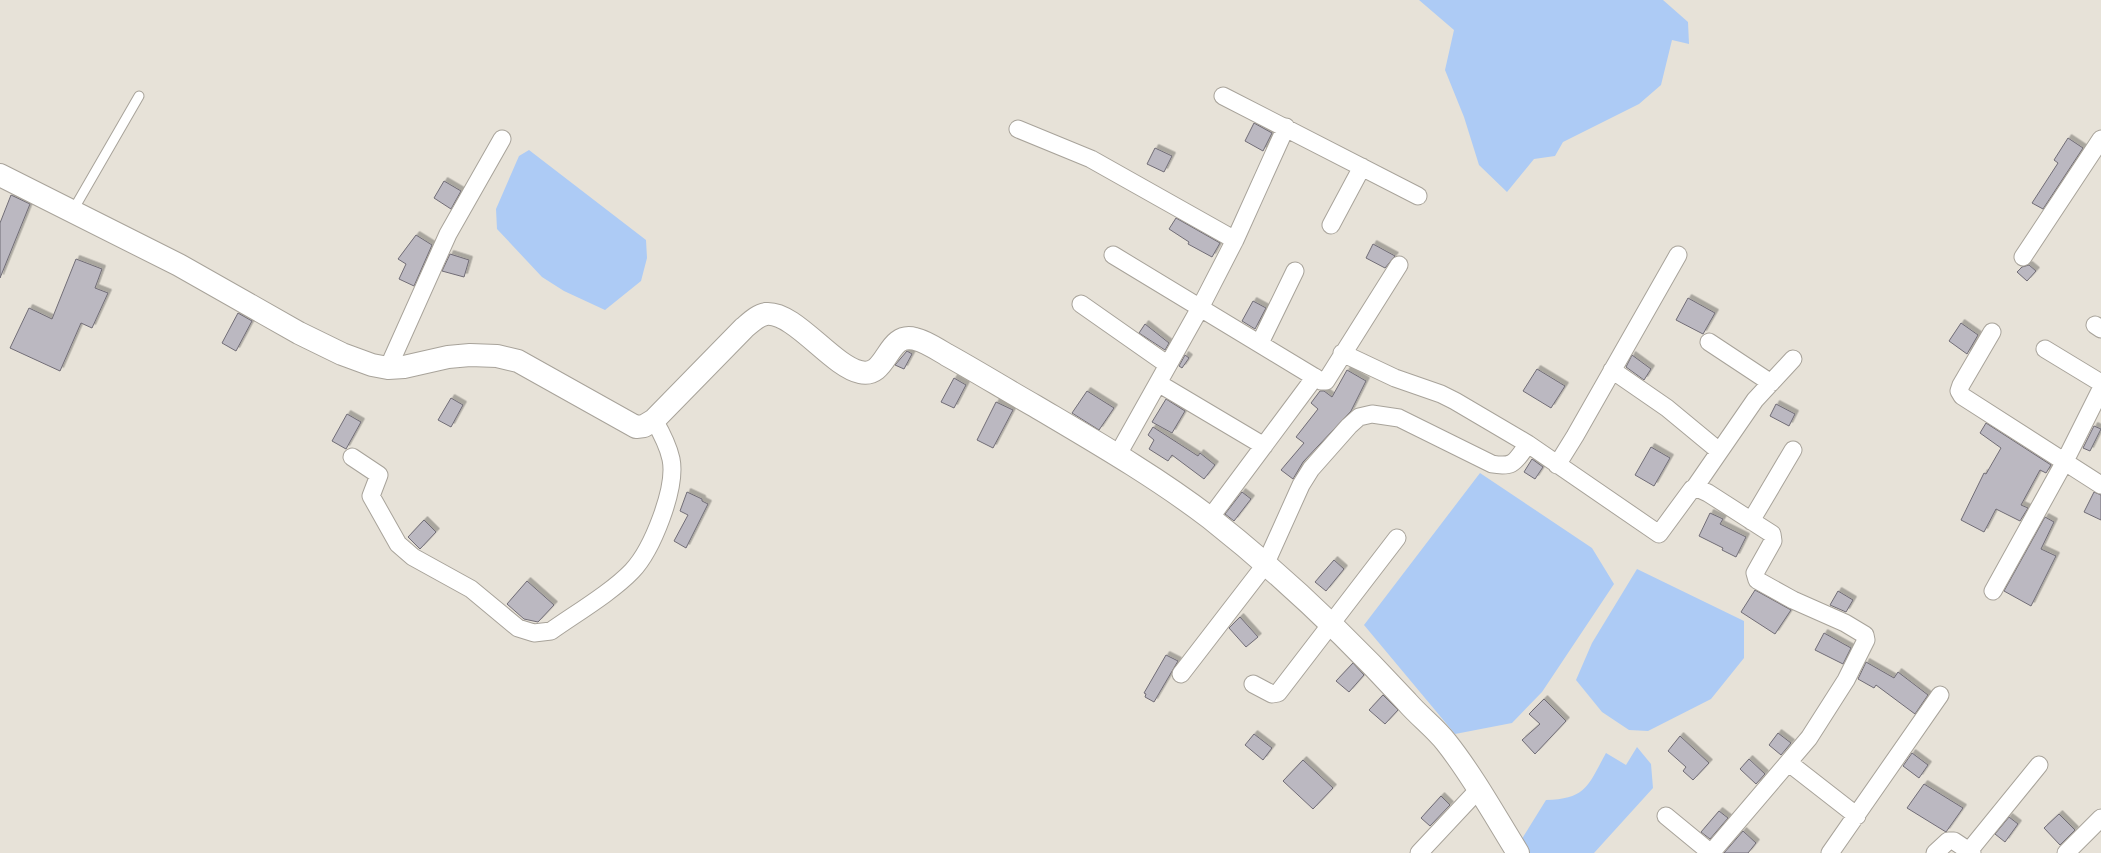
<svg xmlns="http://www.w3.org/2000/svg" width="2101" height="853" viewBox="0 0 2101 853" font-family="Roboto,sans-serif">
  <defs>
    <filter id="shadow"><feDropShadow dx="3.5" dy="-3.5" stdDeviation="0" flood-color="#0004"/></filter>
  </defs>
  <rect width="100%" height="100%" fill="#e7e2d8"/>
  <path fill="#adcbf5" d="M 1419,0 L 1663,0 L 1688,22 L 1689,44 L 1672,40 L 1661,85 L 1639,104 L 1563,142 L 1555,156 L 1534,159 L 1507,192 L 1479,165 L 1464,117 L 1445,70 L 1454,30 Z
    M 529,150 L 646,240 L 647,258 L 641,281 L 605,310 L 564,291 L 542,277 L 497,229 L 496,209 L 519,156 Z
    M 1480,473 L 1592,548 L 1614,584 L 1542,692 L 1512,723 L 1455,734 L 1364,625 Z
    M 1637,569 L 1744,621 L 1744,658 L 1711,699 L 1648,731 L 1629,730 L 1602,712 L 1576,680 L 1592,643 Z
    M 1637,747 L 1651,764 L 1653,788 L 1594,853 L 1527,853 L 1520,842 L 1546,800 C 1587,799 1588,785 1606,753 L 1626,765 Z"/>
  <path fill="#bbb8c1" stroke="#716d76" filter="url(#shadow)" d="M 1254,123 L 1272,133 L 1263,151 L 1245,141 Z
    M 2068,138 L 2083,148 L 2043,209 L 2032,203 L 2058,163 L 2054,160 Z
    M 1155,148 L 1172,156 L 1164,172 L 1147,164 Z
    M 444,181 L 461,191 L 451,209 L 434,198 Z
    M 11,195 L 30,204 L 0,278 L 0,223 Z
    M 1176,218 L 1220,243 L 1212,257 L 1188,244 L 1189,242 L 1169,229 Z
    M 416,235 L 432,245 L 414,286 L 399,279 L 406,264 L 398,259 Z
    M 1373,244 L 1395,256 L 1385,268 L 1366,258 Z
    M 450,254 L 469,260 L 464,277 L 442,271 Z
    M 76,259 L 102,269 L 95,288 L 108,293 L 92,328 L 81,323 L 60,371 L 10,348 L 29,308 L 52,319 Z
    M 2029,265 L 2036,271 L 2027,281 L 2017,272 L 2022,267 Z
    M 1688,298 L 1715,313 L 1703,334 L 1676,320 Z
    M 1253,301 L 1266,308 L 1255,329 L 1242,321 Z
    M 238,313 L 252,321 L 236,351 L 222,343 Z
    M 1961,323 L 1978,335 L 1967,354 L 1949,341 Z
    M 1145,324 L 1169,343 L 1165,350 L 1139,333 Z
    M 907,351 L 912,354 L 904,369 L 895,365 Z
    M 1185,355 L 1189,358 L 1182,368 L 1179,366 Z
    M 1632,355 L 1651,369 L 1644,380 L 1626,367 Z
    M 1537,369 L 1565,386 L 1551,408 L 1523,391 Z
    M 1347,370 L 1366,381 L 1351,411 L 1303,462 L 1293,479 L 1281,470 L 1304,443 L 1296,437 L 1318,409 L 1311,403 L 1320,391 L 1324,391 L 1332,397 Z
    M 954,378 L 966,385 L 954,408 L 941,402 Z
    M 1087,391 L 1114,408 L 1099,430 L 1072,413 Z
    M 451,398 L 463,405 L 451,427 L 438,420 Z
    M 1166,399 L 1185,411 L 1172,433 L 1152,422 Z
    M 996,402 L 1013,410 L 993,448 L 977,440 Z
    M 1776,404 L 1795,414 L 1789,426 L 1770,416 Z
    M 347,414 L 361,422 L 346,449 L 332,441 Z
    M 1986,423 L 2051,465 L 2046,473 L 2040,470 L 2021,505 L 2028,508 L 2020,521 L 1996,509 L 1984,532 L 1961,520 L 1984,473 L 1986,474 L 2001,448 L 1980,433 Z
    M 2094,426 L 2101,429 L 2090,451 L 2083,448 Z
    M 1153,427 L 1198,456 L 1200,453 L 1215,465 L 1204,479 L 1172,455 L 1168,461 L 1149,449 L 1154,440 L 1148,435 Z
    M 1651,447 L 1670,458 L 1654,486 L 1635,475 Z
    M 1532,459 L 1543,467 L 1535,479 L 1524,472 Z
    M 687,492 L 702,499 L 702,501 L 708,504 L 686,548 L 674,541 L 688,515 L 680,511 Z
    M 1242,492 L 1251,499 L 1234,521 L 1225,514 Z
    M 2094,492 L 2101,495 L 2101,520 L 2084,512 Z
    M 1710,513 L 1723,519 L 1720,524 L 1746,537 L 1736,557 L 1722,550 L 1723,548 L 1699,536 Z
    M 2045,517 L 2054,522 L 2041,549 L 2056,556 L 2031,606 L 2004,591 Z
    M 424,520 L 436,532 L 420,549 L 408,537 Z
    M 1334,560 L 1344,569 L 1326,591 L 1315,582 Z
    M 527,581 L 554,605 L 538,622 L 524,619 L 507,604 Z
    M 1755,590 L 1791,610 L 1775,634 L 1741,612 Z
    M 1838,591 L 1853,600 L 1846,612 L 1830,605 Z
    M 1240,617 L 1258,637 L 1246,647 L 1229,628 Z
    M 1824,633 L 1851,648 L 1843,664 L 1815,650 Z
    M 1166,655 L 1178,661 L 1154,702 L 1145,697 L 1146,694 L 1144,693 Z
    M 1866,662 L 1894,678 L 1898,672 L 1928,695 L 1915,714 L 1876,685 L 1874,688 L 1858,679 Z
    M 1353,663 L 1364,675 L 1349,692 L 1336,681 Z
    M 1383,695 L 1398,710 L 1385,724 L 1369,710 Z
    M 1544,699 L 1566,721 L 1535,754 L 1522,740 L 1540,724 L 1529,714 Z
    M 1778,733 L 1791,743 L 1781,755 L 1769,745 Z
    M 1254,734 L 1272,748 L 1263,760 L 1245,745 Z
    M 1680,736 L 1709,763 L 1693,780 L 1683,771 L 1686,767 L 1668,751 Z
    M 1912,753 L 1928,765 L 1919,778 L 1903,766 Z
    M 1749,759 L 1765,774 L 1756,784 L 1740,769 Z
    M 1303,760 L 1333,788 L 1313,809 L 1283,781 Z
    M 1924,784 L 1963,808 L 1946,832 L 1907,808 Z
    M 1441,796 L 1450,805 L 1430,826 L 1421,818 Z
    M 1719,811 L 1728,818 L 1710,839 L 1701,832 Z
    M 2059,814 L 2075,830 L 2060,845 L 2044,828 Z
    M 2009,817 L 2018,824 L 2005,842 L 1995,834 Z
    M 1743,831 L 1756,843 L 1748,853 L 1724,853 Z"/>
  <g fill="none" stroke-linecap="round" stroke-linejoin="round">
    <defs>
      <path id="lane" d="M 72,212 L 139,96"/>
      <path id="street" d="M 1223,96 L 1418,196
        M 1018,129 L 1091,159 L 1235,240
        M 1331,225 L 1362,167
        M 1113,255 L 1321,381 L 1326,381 L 1399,265
        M 2023,257 L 2101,139
        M 1081,304 L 1168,365
        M 2095,325 L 2101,329
        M 1992,332 L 1961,385 L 1959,391 L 1962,396 L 2101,485
        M 1709,342 L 1771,383
        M 1260,343 L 1295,271
        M 2045,349 L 2101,383
        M 1342,353 L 1395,378 L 1441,394 L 1455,401 L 1528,444 L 1659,534 L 1692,489 L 1695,487 L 1708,493 L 1772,534 L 1773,541 L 1755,573 L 1757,580 L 1793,600 L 1845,623 L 1865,635 L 1866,640 L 1846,680 L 1809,738 L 1711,853
        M 388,368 L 448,234 L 502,139
        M 1612,370 L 1667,408 L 1719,451
        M 1158,383 L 1264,446
        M 1117,456 L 1200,308 L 1235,240 L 1286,127
        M 352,457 L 379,475 L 371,496 L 398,544 L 413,557 L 471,589 L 518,628 L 534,633 L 551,631 C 575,614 612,592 632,571 C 652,550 677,488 671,459 C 668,445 661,432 654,420
        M 1557,465 L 1575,436 L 1678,255
        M 1695,487 L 1755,400 L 1793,359
        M 1210,518 L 1315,377
        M 1751,521 L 1793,450
        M 1993,591 L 2064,463 L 2101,389
        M 1181,674 L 1265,565 L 1301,485 L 1311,469 L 1349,426 L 1359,417 L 1372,414 L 1399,418 L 1492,464 C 1515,468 1515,461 1528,444
        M 1253,684 L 1272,694 L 1278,693 L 1397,538
        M 1789,763 L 1857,816
        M 1666,816 L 1711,853
        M 1969,851 L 2039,765
        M 1419,853 L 1478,790
        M 1830,853 L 1940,695
        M 1935,853 L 1948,841 L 1954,841 L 1972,853
        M 2066,853 L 2101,818"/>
      <path id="secondary" d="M 0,175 L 179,265 L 299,333 L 342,354 L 372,365 L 388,368 L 404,367 L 448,357 L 470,355 L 497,356 L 518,361 L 636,427 L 644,426 L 654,420 L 744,328 C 750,323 758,315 766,314 C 794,311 832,366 860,372 C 888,379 886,331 915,339 C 925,341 937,349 947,355 C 976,371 1005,389 1035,406 C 1094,441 1155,476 1210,518 C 1281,574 1346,636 1407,702 C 1419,716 1435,728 1446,742 C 1473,776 1495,816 1518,853"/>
    </defs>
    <use href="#lane" stroke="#a8a39a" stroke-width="11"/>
    <use href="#street" stroke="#a8a39a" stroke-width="19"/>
    <use href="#secondary" stroke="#a8a39a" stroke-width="24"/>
    <use href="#lane" stroke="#fff" stroke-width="9"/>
    <use href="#street" stroke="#fff" stroke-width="17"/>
    <use href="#secondary" stroke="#fff" stroke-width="22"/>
  </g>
</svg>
